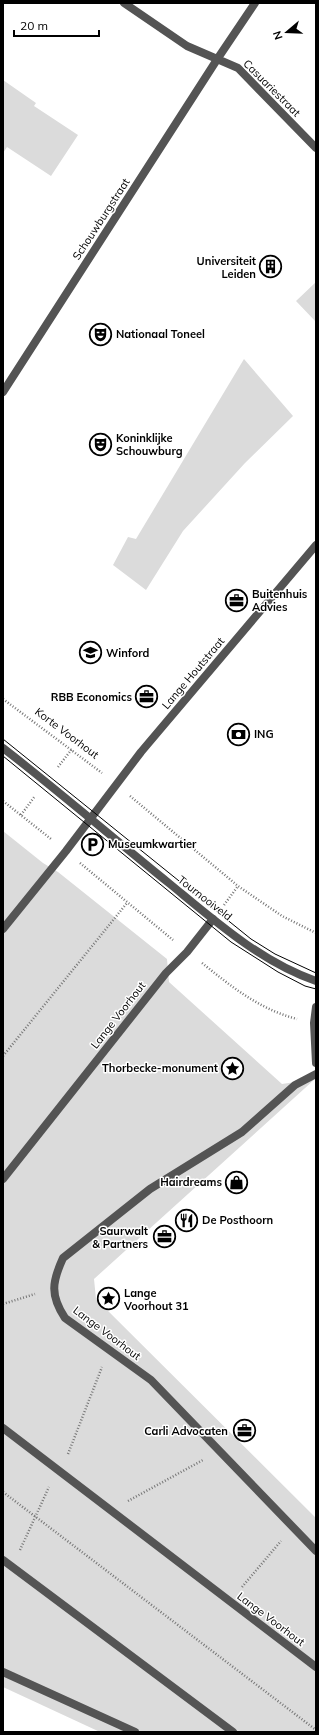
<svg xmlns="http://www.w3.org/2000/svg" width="319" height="1735" viewBox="0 0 319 1735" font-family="Mulish,sans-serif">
  <rect width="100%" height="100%" fill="#fff"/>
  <path fill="#dbdbdb" d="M 3,80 L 36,103 L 34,106 L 78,135 L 51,176 L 7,147 L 3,153 Z
    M 316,282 L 316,322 L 296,301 Z
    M 244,359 L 293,416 L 245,463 L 183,531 L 146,590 L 113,565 L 128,537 L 136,539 Z
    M 3,831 L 43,863 L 58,872 L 167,959 L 169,982 L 282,1084 L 315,1079 L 94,1279 L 96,1299 L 316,1518 L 316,1732 L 100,1732 L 3,1687 Z"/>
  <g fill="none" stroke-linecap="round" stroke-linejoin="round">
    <path stroke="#767676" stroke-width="2.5" stroke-dasharray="1 2" stroke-linecap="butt" d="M 3,699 L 102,773
      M 58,767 L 72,749
      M 130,796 L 238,886 L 282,916 L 316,933
      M 3,801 L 51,839
      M 21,815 L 35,796
      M 80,863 L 173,940
      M 224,905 L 238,886
      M 202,963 C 232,987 259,1009 297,1019
      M 3,1056 L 127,903
      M 3,1304 L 35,1294
      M 68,1454 L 102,1367
      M 3,1492 L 316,1730
      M 128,1501 L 203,1460
      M 20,1550 L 49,1487
      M 242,1587 L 281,1541"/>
    <path stroke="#545454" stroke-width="8" d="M 124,3 L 187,46 L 238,68 L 316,148
      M 3,392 L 218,58 L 255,3
      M 3,929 L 66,851 L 141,752 L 316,545
      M 316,1007 L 314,1023 L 316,1063
      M 316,1074 L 295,1085 L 242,1132 L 150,1189 L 63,1258 C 52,1282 50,1295 65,1318 L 151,1380 L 316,1551
      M 3,1179 L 166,973 L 187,952 L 213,919
      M 3,1428 L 316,1667
      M 3,1560 L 233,1732
      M 3,1672 L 135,1732"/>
    <path stroke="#545454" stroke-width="8" d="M 3,748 C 60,792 114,839 170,884 C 215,921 261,962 316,981"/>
    <path stroke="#000" stroke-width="1" d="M 3,739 L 251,939 L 275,954 L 316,973
      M 3,756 L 231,942 L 278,972 L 305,986 L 316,989"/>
  </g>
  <defs>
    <symbol id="building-ring" viewBox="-11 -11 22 22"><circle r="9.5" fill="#fff" stroke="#000" stroke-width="1.5"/><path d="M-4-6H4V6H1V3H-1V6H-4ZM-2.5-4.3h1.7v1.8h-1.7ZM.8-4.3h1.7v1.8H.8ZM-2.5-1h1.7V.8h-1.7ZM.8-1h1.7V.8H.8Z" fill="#000"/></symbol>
    <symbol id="theatre-ring" viewBox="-11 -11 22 22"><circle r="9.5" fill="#fff" stroke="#000" stroke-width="1.5"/><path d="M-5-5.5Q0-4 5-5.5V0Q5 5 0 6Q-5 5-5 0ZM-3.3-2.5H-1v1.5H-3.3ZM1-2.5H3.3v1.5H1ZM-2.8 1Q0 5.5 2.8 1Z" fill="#000"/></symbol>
    <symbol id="office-ring" viewBox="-11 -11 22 22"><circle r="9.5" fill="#fff" stroke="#000" stroke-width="1.5"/><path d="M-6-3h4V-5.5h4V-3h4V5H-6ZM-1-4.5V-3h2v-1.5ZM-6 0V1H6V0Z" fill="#000"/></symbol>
    <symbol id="school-ring" viewBox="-11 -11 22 22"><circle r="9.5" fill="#fff" stroke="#000" stroke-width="1.5"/><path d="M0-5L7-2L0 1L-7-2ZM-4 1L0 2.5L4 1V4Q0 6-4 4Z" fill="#000"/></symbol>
    <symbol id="bank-ring" viewBox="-11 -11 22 22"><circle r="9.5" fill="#fff" stroke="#000" stroke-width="1.5"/><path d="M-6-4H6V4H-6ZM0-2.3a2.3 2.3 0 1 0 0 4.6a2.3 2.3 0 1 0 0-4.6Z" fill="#000"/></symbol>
    <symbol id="parking-ring" viewBox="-11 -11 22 22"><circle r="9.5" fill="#fff" stroke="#000" stroke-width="1.5"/><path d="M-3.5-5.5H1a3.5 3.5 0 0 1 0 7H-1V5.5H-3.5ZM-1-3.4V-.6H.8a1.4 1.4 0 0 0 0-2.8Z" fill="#000"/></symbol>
    <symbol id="sight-ring" viewBox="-11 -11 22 22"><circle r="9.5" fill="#fff" stroke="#000" stroke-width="1.5"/><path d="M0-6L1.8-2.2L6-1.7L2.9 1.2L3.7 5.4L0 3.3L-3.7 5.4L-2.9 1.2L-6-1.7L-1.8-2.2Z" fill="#000"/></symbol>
    <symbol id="shop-ring" viewBox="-11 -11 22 22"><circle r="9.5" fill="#fff" stroke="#000" stroke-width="1.5"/><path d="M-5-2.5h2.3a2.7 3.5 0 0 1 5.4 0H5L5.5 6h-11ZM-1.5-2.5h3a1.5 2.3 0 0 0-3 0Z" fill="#000"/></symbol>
    <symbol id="restaurant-ring" viewBox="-11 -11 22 22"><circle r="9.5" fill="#fff" stroke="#000" stroke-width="1.5"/><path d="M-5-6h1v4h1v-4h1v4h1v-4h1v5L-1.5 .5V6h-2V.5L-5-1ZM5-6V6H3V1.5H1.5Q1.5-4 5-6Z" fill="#000"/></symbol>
  </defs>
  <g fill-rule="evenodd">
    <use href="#building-ring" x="258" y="254" width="25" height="25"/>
    <use href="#theatre-ring" x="88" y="322" width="25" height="25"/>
    <use href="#theatre-ring" x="88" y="432" width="25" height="25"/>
    <use href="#office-ring" x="224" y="588" width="25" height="25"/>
    <use href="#school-ring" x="78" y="640" width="25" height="25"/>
    <use href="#office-ring" x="134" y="684" width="25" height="25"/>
    <use href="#bank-ring" x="226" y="722" width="25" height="25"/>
    <use href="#parking-ring" x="80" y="832" width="25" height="25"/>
    <use href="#sight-ring" x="220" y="1056" width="25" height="25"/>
    <use href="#shop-ring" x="224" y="1170" width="25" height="25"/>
    <use href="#restaurant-ring" x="174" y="1208" width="25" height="25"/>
    <use href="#office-ring" x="152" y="1224" width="25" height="25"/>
    <use href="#sight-ring" x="96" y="1286" width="25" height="25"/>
    <use href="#office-ring" x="232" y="1418" width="25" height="25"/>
  </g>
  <g text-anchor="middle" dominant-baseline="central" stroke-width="3" stroke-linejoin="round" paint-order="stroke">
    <g font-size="11" fill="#000" stroke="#fff">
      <text transform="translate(272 88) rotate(45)">Casuariestraat</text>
      <text transform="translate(101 219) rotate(-57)">Schouwburgstraat</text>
      <text transform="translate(193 673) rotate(-50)">Lange Houtstraat</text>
      <text transform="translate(67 733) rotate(37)">Korte Voorhout</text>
      <text transform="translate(205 898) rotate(38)">Tournooiveld</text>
      <text transform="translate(118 1015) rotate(-52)">Lange Voorhout</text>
      <text transform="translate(107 1333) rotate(37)">Lange Voorhout</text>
      <text transform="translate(271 1619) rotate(37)">Lange Voorhout</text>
    </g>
    <g font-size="11" font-weight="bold" fill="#000" stroke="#fff" text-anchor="start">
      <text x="256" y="261" text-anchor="end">Universiteit<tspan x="256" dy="13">Leiden</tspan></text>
      <text x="116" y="334">Nationaal Toneel</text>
      <text x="116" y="438">Koninklijke<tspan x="116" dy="13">Schouwburg</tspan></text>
      <text x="252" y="594">Buitenhuis<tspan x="252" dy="13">Advies</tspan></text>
      <text x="106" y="653">Winford</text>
      <text x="132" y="697" text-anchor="end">RBB Economics</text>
      <text x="254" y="734">ING</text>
      <text x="108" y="844">Museumkwartier</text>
      <text x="218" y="1068" text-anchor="end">Thorbecke-monument</text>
      <text x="222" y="1182" text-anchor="end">Hairdreams</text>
      <text x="202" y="1220">De Posthoorn</text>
      <text x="148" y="1231" text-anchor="end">Saurwalt<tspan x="148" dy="13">&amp; Partners</tspan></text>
      <text x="124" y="1293">Lange<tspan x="124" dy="13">Voorhout 31</tspan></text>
      <text x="228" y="1431" text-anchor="end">Carli Advocaten</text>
    </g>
  </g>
  <rect width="319" height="1735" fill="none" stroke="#000000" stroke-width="8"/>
  <g transform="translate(287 32) rotate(251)" stroke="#ffffff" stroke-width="3" paint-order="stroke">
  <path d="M0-3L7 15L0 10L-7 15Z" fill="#000000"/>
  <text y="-6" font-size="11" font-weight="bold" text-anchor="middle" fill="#000000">N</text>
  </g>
  <path d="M14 30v6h85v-6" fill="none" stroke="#000000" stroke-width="2"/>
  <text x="20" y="30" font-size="12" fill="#000000" stroke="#ffffff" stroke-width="3" paint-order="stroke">20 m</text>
</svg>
